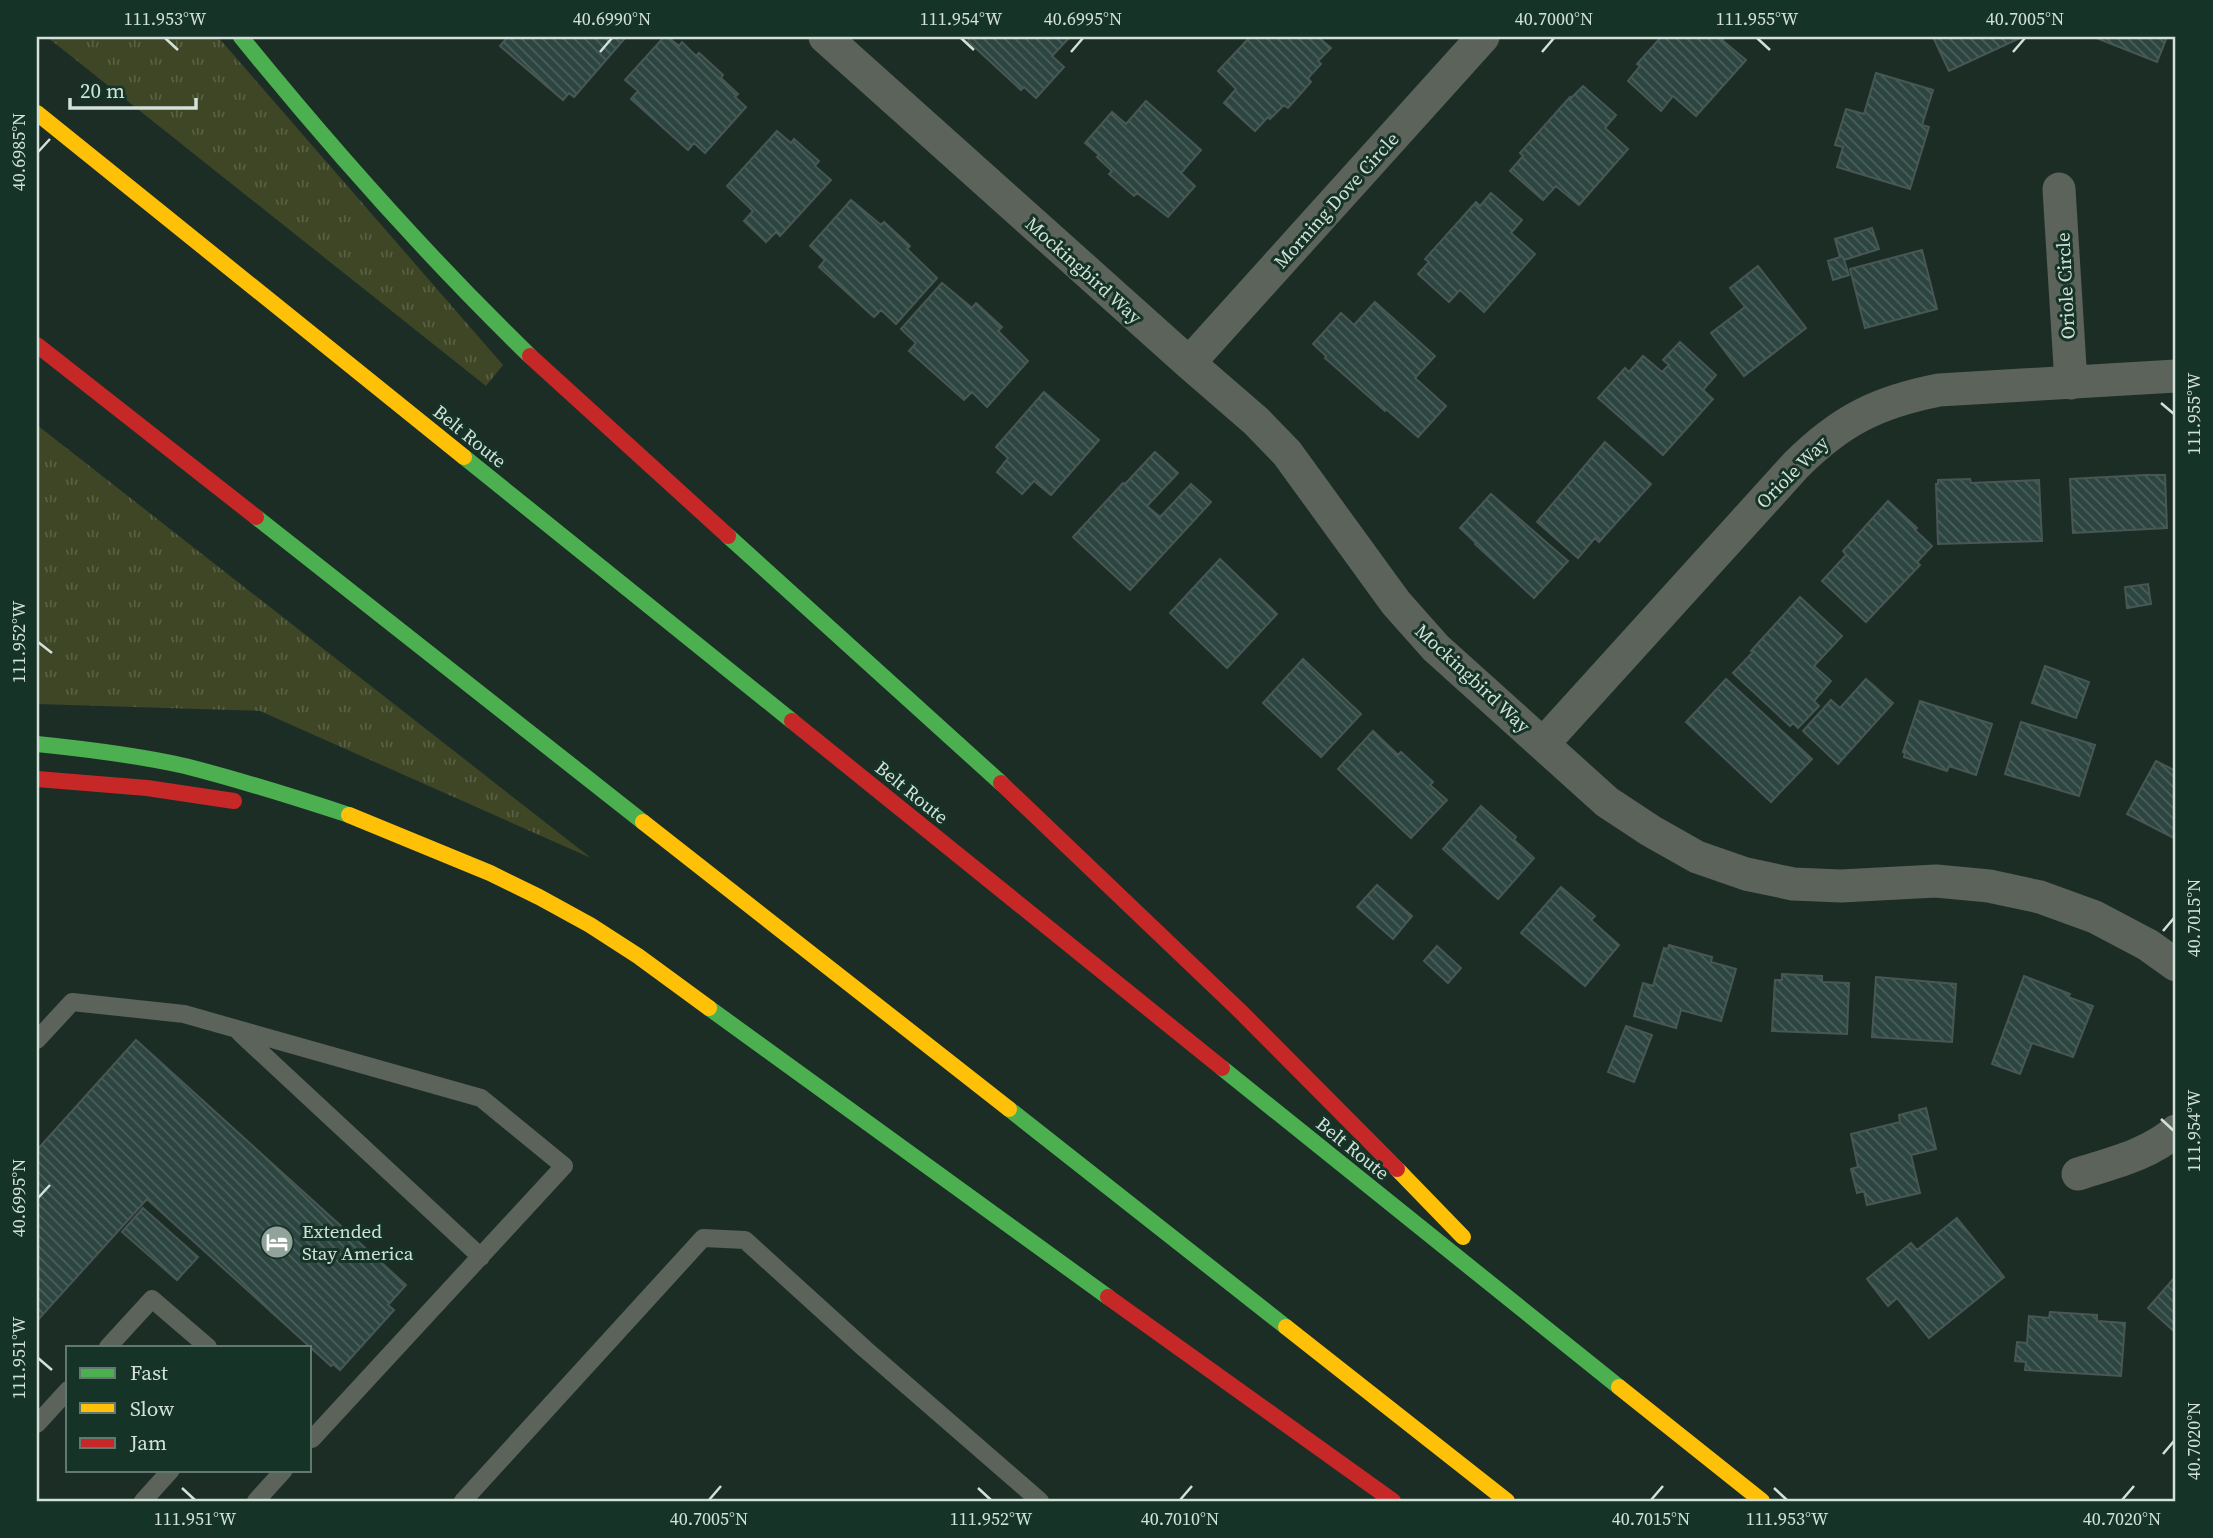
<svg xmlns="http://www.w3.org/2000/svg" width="2213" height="1538" viewBox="0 0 2213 1538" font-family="'Source Serif 4',serif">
  <defs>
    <pattern id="grass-tufts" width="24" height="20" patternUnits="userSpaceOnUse" patternTransform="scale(1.75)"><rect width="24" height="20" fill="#3e4626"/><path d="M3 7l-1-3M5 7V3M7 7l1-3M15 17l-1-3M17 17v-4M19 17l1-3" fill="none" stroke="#596045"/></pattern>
    <pattern id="building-back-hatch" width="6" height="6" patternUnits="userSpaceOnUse" patternTransform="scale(1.75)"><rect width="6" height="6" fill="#2d4540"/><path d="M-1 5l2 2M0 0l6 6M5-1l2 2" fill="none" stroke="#4b605b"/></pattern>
  </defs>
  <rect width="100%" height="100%" fill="#1c2d26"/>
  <path fill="url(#grass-tufts)" d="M 47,37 L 218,37 L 503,365 L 486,386 Z
    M 37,425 L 591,858 L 260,711 L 37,704 Z"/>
  <path fill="url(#building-back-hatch)" stroke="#495754" stroke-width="2" d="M 504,37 L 626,37 L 574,97 L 569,93 L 563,100 L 500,46 L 506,39 Z
    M 664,37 L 668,37 L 679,46 L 682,42 L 696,56 L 699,53 L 723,75 L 721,78 L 738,94 L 735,97 L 746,107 L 705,153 L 694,143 L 688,150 L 631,99 L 638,91 L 625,80 Z
    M 969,37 L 1070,37 L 1052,56 L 1064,67 L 1036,98 L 1024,87 L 1021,90 L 968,41 L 970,38 Z
    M 1250,37 L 1318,37 L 1331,48 L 1318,61 L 1321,64 L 1308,78 L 1311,82 L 1288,108 L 1284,105 L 1270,119 L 1268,117 L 1255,131 L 1224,103 L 1236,89 L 1218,71 Z
    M 1661,37 L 1725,37 L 1722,40 L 1746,60 L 1696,116 L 1673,96 L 1661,111 L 1628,81 L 1640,66 L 1637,64 Z
    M 1933,37 L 2020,37 L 2020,38 L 1949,71 Z
    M 2094,37 L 2167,37 L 2157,62 Z
    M 1876,73 L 1933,90 L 1922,125 L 1929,127 L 1910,189 L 1837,167 L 1843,147 L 1835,145 L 1846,109 L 1864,114 Z
    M 1583,86 L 1616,115 L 1605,128 L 1628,149 L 1579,205 L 1556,186 L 1543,200 L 1510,171 L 1523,156 L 1520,153 L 1570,97 L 1571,98 Z
    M 1146,101 L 1201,150 L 1181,173 L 1195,186 L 1168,217 L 1137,193 L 1134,196 L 1109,174 L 1112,171 L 1097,157 L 1099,155 L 1085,143 L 1112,112 L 1126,124 Z
    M 777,131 L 791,143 L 794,139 L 819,161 L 815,166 L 831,180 L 780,236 L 776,232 L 766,242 L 744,221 L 753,211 L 727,186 Z
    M 1491,193 L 1522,220 L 1511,233 L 1535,254 L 1484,312 L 1460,290 L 1449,302 L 1418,274 L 1429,262 L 1425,259 L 1476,202 L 1480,206 Z
    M 851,200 L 881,225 L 884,222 L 910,246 L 907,249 L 937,278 L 896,324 L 881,310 L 874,317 L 819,267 L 825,260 L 810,246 Z
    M 1872,228 L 1879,249 L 1844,260 L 1849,275 L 1833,280 L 1828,261 L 1840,257 L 1835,239 Z
    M 1922,250 L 1937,309 L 1865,328 L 1850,269 Z
    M 1758,266 L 1806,328 L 1744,376 L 1711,333 L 1745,307 L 1730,288 Z
    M 942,283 L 972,308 L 976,303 L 1002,327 L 998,331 L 1028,361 L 987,407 L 972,392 L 964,400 L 909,351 L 916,343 L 901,329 Z
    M 1375,302 L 1435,356 L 1415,378 L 1446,406 L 1418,437 L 1386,409 L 1385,411 L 1325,358 L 1326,356 L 1313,344 L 1341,313 L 1354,325 Z
    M 1680,342 L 1716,375 L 1703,390 L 1713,399 L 1663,455 L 1598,398 L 1625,368 L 1629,372 L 1643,356 L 1662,372 L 1669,365 L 1663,360 Z
    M 1044,392 L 1099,440 L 1051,495 L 1034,481 L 1022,494 L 997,472 L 1008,458 L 996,447 Z
    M 1605,442 L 1651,484 L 1599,542 L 1595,538 L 1578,558 L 1537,522 Z
    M 1155,452 L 1178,473 L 1147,506 L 1160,517 L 1191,484 L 1211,502 L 1130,590 L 1073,537 L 1123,483 L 1125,484 Z
    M 2145,475 L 2165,475 L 2167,528 L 2073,533 L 2070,479 Z
    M 1970,479 L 1971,483 L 2039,480 L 2042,541 L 1938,544 L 1936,484 L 1938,484 L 1938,480 Z
    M 1491,494 L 1568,561 L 1534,598 L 1475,544 L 1476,543 L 1460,528 Z
    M 1888,501 L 1917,528 L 1915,530 L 1932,546 L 1917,562 L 1920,565 L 1866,622 L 1822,581 L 1846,555 L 1843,551 Z
    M 1220,559 L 1277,614 L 1227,668 L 1170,613 Z
    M 2148,584 L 2151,604 L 2127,608 L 2125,587 Z
    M 1800,597 L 1842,636 L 1814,666 L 1831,681 L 1814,701 L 1819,706 L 1798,728 L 1793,723 L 1790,726 L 1733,673 L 1753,652 L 1751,651 Z
    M 1303,659 L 1361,714 L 1321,757 L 1263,703 Z
    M 2045,666 L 2089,682 L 2076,718 L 2032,703 Z
    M 1726,679 L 1812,759 L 1771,802 L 1686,722 Z
    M 1866,679 L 1893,703 L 1838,764 L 1803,731 L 1831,700 L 1840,708 Z
    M 1920,701 L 1992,724 L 1976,775 L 1949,766 L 1947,771 L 1904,757 L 1905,752 L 1903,752 Z
    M 2021,722 L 2095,745 L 2079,796 L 2005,774 Z
    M 1373,731 L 1398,755 L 1401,752 L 1433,782 L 1430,785 L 1447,800 L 1411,838 L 1338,769 Z
    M 2156,761 L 2176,771 L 2176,839 L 2127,814 Z
    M 1481,806 L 1516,837 L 1514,840 L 1534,858 L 1498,899 L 1443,849 Z
    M 1377,885 L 1412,916 L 1393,939 L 1357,907 Z
    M 1561,887 L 1595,916 L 1591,920 L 1619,945 L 1585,986 L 1521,933 Z
    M 1669,945 L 1712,957 L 1711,962 L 1736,969 L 1721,1021 L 1681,1010 L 1676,1028 L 1634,1016 L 1643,983 L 1653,986 L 1664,948 L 1668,949 Z
    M 1437,946 L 1461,968 L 1448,983 L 1424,961 Z
    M 1782,974 L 1822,976 L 1822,982 L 1849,983 L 1847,1034 L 1772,1031 L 1775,980 L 1782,980 Z
    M 2024,976 L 2070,994 L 2068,997 L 2093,1006 L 2073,1057 L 2032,1043 L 2020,1074 L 1992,1064 Z
    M 1876,977 L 1956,984 L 1952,1042 L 1872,1037 Z
    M 1626,1026 L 1652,1035 L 1634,1082 L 1608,1072 Z
    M 136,1040 L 406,1285 L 388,1305 L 394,1310 L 340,1370 L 333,1364 L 331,1366 L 147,1199 L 37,1321 L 37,1150 Z
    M 1926,1108 L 1936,1149 L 1911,1155 L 1920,1193 L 1867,1205 L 1864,1191 L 1857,1193 L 1851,1169 L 1858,1167 L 1851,1134 L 1900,1122 L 1899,1115 Z
    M 143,1208 L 198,1257 L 177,1280 L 122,1232 Z
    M 1957,1218 L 2004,1277 L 1929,1338 L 1897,1298 L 1888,1306 L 1867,1279 L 1911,1243 L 1917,1250 Z
    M 2176,1276 L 2176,1333 L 2148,1308 Z
    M 2050,1312 L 2097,1315 L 2097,1321 L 2125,1323 L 2121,1376 L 2025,1370 L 2026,1362 L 2015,1361 L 2017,1342 L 2027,1343 L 2029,1316 L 2049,1318 Z"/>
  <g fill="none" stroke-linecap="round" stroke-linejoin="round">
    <path stroke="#5b635b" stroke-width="18" d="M 240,1033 L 481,1257
      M 37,1040 L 72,1002 L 184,1014 L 481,1098 L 564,1166 L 312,1439 L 310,1437
      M 108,1347 L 152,1299 L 208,1347
      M 37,1424 L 68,1390
      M 143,1501 L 171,1470
      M 256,1501 L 284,1470
      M 463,1501 L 703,1238 L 745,1240 L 865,1349 L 1040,1501"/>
    <path stroke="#5b635b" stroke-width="33" d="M 825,37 L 1189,363 L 1256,421 L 1287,453 L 1396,603 L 1436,648 L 1607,802 L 1651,831 L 1697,857 L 1746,874 L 1793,884 L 1841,886 L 1936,881 L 1989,886 L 2040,897 L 2095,917 L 2148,945 L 2176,965
      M 2059,189 L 2071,383
      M 1189,363 L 1483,37
      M 1543,744 L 1796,465 C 1841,420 1878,402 1939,390 L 2176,376
      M 2078,1174 C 2112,1163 2148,1155 2176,1131"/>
    <path stroke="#4caf50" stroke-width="16" d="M 241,37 C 332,149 427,256 530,356
      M 464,457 L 792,721
      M 256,517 L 643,822
      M 728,536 L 1001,783
      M 37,744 C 86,749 136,755 185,766 C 240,780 294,797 349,815
      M 709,1008 L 1108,1297
      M 1222,1068 L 1619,1387
      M 1009,1109 L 1286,1327"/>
    <path stroke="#ffc107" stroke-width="16" d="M 37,113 L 464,457
      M 349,815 L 490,873 L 539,897 L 590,925 L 638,956 L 709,1008
      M 643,822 L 1009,1109
      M 1397,1169 L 1463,1237
      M 1286,1327 L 1507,1501
      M 1619,1387 L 1762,1501"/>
    <path stroke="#c62828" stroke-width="16" d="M 37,345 L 256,517
      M 530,356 L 728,536
      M 792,721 L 1222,1068
      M 37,779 L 147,788 L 234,801
      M 1001,783 L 1239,1010 L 1397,1169
      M 1108,1297 L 1393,1501"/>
  </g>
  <path fill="none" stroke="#d2e2da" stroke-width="2.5" d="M 165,38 L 178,50M 961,38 L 974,50M 1757,38 L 1770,50M 600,52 L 612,38M 1071,52 L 1083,38M 1542,52 L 1554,38M 2013,52 L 2025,38M 38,152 L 50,139M 2161,403 L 2174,414M 38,642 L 52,653M 2163,931 L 2174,918M 2161,1119 L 2174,1131M 38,1198 L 50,1185M 38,1358 L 52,1370M 2163,1454 L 2174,1441M 182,1488 L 195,1500M 978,1488 L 991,1500M 1774,1488 L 1787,1500M 709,1500 L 721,1486M 1180,1500 L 1192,1486M 1651,1500 L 1663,1486M 2122,1500 L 2134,1486"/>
  <defs>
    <symbol id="hotel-disc" viewBox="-11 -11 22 22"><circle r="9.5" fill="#92a39b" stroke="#163327"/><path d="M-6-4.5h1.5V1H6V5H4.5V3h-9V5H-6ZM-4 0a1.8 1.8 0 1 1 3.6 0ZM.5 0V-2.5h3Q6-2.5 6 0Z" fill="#fff"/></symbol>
  </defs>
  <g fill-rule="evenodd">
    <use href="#hotel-disc" x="258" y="1223" width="38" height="38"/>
  </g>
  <g text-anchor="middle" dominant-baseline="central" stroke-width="6" stroke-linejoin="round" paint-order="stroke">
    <g font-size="19" fill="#d2e2da" stroke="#163327">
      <text transform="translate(1336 200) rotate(-48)">Morning Dove Circle</text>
      <text transform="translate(1084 270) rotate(42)">Mockingbird Way</text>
      <text transform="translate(2065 286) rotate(-93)">Oriole Circle</text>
      <text transform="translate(470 436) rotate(39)">Belt Route</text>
      <text transform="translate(1792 472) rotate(-45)">Oriole Way</text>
      <text transform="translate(1473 678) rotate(43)">Mockingbird Way</text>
      <text transform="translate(912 792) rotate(39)">Belt Route</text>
      <text transform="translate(1353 1148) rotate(39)">Belt Route</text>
    </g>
    <g font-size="19" fill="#d2e2da" stroke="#163327" text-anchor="start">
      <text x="302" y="1231">Extended<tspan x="302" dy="22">Stay America</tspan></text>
    </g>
  </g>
  <rect width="2213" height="1538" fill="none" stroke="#163327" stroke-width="77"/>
  <rect x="66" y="1346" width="245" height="126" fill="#163327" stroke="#61796f" stroke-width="2"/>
  <rect x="80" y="1368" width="35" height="10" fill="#4caf50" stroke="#61796f" stroke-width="2"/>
  <text x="130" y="1380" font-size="21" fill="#d2e2da">Fast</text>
  <rect x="80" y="1403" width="35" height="10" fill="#ffc107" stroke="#61796f" stroke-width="2"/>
  <text x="130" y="1416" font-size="21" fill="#d2e2da">Slow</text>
  <rect x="80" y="1438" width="35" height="10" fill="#c62828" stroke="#61796f" stroke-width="2"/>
  <text x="130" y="1450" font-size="21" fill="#d2e2da">Jam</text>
  <path d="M70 98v10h126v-10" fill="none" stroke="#d2e2da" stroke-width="3.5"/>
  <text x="80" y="98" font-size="21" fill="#d2e2da" stroke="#163327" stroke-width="5" paint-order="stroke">20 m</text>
  <rect x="38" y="38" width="2136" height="1462" fill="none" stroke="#d2e2da" stroke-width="2.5"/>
  <g font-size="18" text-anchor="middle" fill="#d2e2da">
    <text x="165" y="25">111.953°W</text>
    <text x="612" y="25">40.6990°N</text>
    <text x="961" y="25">111.954°W</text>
    <text x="1083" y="25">40.6995°N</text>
    <text x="1554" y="25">40.7000°N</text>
    <text x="1757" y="25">111.955°W</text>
    <text x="2025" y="25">40.7005°N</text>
    <text transform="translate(19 152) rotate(-90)" y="6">40.6985°N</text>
    <text transform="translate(2194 414) rotate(-90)" y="6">111.955°W</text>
    <text transform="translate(19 642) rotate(-90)" y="6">111.952°W</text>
    <text transform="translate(2194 918) rotate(-90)" y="6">40.7015°N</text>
    <text transform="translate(2194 1131) rotate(-90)" y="6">111.954°W</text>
    <text transform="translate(19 1198) rotate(-90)" y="6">40.6995°N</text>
    <text transform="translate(19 1358) rotate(-90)" y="6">111.951°W</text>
    <text transform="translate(2194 1441) rotate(-90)" y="6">40.7020°N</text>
    <text x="195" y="1525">111.951°W</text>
    <text x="709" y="1525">40.7005°N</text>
    <text x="991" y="1525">111.952°W</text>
    <text x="1180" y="1525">40.7010°N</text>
    <text x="1651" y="1525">40.7015°N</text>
    <text x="1787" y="1525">111.953°W</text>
    <text x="2122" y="1525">40.7020°N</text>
  </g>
</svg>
